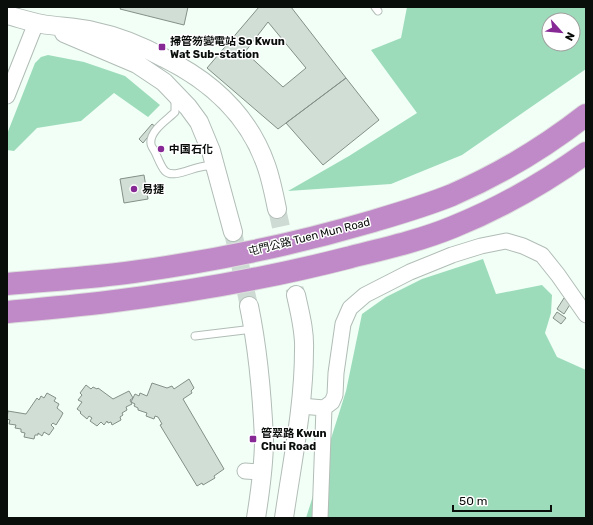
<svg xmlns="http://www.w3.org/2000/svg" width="593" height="525" viewBox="0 0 593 525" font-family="Rubik,'Noto Sans TC',sans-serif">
  <rect width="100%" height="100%" fill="#f1fff7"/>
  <path fill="#9ddcba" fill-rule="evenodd" d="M 407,7 L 586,7 L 586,69 L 462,155 L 391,184 L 288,191 L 349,156 L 417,113 L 371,50 L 401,38 ZM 549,20 L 573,20 L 573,44 L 549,44 Z
    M 48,55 L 84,62 L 125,76 L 160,105 L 148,117 L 114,93 L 81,121 L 37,128 L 14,151 L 7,150 L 7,134 L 35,63 L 41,57 Z
    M 483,259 L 496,294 L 542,285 L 552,295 L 551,313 L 545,333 L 557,357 L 586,370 L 586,518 L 306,518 L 346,391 L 362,314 L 386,297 L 422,279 Z"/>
  <path fill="#d1ded6" stroke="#838f88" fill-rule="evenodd" d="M 121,7 L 188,7 L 184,25 L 120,9 Z
    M 259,7 L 291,7 L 346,78 L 278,129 L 207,68 ZM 268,22 L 306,68 L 283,87 L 245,52 Z
    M 346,78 L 379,120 L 323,165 L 286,123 Z
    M 152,124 L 156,127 L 143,143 L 139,139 Z
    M 144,175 L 148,199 L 124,203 L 120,179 Z
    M 564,298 L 571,303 L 564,314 L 557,309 Z
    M 557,312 L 566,318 L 561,324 L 553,318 Z
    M 189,379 L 194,388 L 191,391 L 192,393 L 183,399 L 224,469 L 214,476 L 215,478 L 203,485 L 202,483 L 197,486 L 160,425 L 162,424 L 158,417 L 155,416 L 154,419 L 146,416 L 147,413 L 138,410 L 138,408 L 134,406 L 135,404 L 131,402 L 135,394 L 139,396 L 140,393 L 147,396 L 152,383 L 167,388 L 172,386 L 174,389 Z
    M 86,385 L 91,389 L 93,387 L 97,389 L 98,388 L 113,399 L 129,391 L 133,398 L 130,400 L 132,404 L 126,407 L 127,410 L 122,413 L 123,415 L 120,417 L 121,420 L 112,425 L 111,422 L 108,423 L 107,421 L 104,425 L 101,422 L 97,426 L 90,421 L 92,418 L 89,416 L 87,419 L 80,413 L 81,412 L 77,409 L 82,402 L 78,400 L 82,395 L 80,393 Z
    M 47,393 L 56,398 L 54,401 L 59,404 L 57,408 L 63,413 L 61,417 L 56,425 L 53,423 L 51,425 L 54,428 L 49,435 L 44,432 L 42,436 L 38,433 L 38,435 L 35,435 L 34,439 L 24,437 L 25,433 L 21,432 L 21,429 L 15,428 L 16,425 L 9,424 L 10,420 L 7,419 L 8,411 L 26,414 L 37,398 L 39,400 L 41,396 L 44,398 Z"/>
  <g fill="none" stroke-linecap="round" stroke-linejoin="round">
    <path stroke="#cedbd4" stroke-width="18" stroke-dasharray="18 9" stroke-linecap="butt" d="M 277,209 L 296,295
      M 233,232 L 249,306"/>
    <defs>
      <path id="service" d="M 375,7 L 378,11
        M 175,99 L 175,112 C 167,120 149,131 151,144 C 151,146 154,150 155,152 C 158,158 161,167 165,171 C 175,181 201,161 213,167
        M 195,336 L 253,329"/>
      <path id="minor" d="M 7,96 L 36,23
        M 301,406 L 324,408 L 332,402 L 335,395 L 336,373 L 343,324 L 350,308 L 365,295 L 410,272 L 452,255 L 481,246 L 506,241 L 523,246 L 542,255 L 558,275 L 586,315
        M 245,471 L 261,472
        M 320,518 L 324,408"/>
      <path id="tertiary" d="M 7,15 C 19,18 30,22 42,24 C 59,27 77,27 93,31 C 118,36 142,46 164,58 C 211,81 248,114 266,165 C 271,179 274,194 277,209
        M 64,33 L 137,64 L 164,82 L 188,107 L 199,122 L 211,151 L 233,232
        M 249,306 C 258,349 262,395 264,439 C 264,465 260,493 256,518
        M 284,518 C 292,462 304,406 304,350 C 305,332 300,313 296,295"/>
      <path id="motorway" d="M 7,284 C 49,280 91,278 133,272 C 213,261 292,245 370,222 C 397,214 425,206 452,195 C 500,174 545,147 586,115
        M 7,312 C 40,309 74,306 107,302 C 188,292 269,278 347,258 C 383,249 419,241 453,227 C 500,208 544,183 586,153"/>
    </defs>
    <use href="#service" stroke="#b1bdb6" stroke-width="9"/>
    <use href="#minor" stroke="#b1bdb6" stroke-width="17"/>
    <use href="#tertiary" stroke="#b1bdb6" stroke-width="20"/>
    <use href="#motorway" stroke="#ddd" stroke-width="24"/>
    <use href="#service" stroke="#fff" stroke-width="7"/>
    <use href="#minor" stroke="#fff" stroke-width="15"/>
    <use href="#tertiary" stroke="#fff" stroke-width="18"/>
    <use href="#motorway" stroke="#bf8ac7" stroke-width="22"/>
  </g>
  <g fill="#862995" stroke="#fff" stroke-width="1.5">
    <rect x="158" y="43" width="8" height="8" rx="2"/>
    <circle cx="161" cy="149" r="4"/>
    <circle cx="134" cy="189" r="4"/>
    <rect x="249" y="435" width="8" height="8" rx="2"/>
  </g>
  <g text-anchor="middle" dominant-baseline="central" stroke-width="3" stroke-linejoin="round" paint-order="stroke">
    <g font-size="11" font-weight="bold" fill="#0a0e0b" stroke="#fff" text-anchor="start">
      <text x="170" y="41">掃管笏變電站 So Kwun<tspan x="170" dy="13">Wat Sub-station</tspan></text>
      <text x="169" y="149">中国石化</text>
      <text x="142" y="189">易捷</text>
      <text x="261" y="433">管翠路 Kwun<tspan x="261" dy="13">Chui Road</tspan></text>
    </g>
    <g font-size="11" fill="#0a0e0b" stroke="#fff">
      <text transform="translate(309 237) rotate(-14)">屯門公路 Tuen Mun Road</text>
    </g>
  </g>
  <rect width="593" height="525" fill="none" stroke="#0a0e0b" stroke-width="16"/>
  <g transform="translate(561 32) rotate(117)"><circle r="19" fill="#ffffff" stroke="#9d9f9d"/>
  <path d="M0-3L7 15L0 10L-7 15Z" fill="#862995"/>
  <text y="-6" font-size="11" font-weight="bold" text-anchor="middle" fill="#0a0e0b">N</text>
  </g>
  <path d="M453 505v6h98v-6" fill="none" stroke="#0a0e0b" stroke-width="2"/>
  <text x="459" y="505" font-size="12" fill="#0a0e0b" stroke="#ffffff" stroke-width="3" paint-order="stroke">50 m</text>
</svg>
